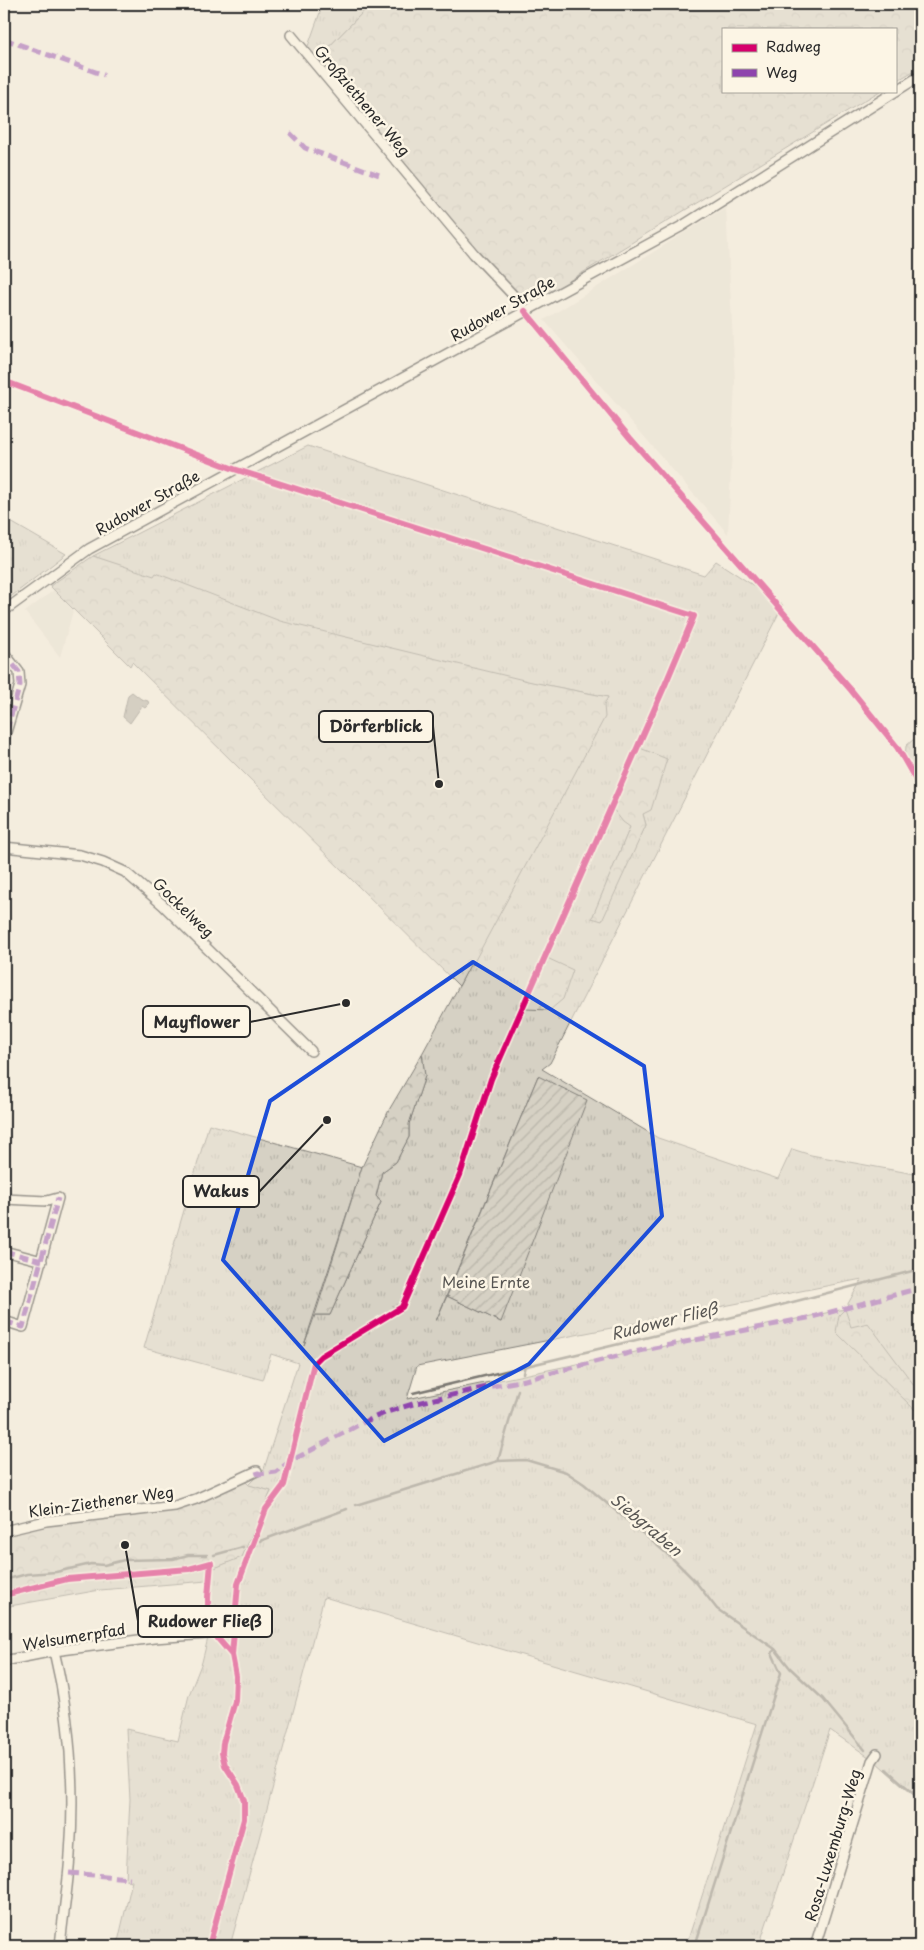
<svg xmlns="http://www.w3.org/2000/svg" width="924" height="1950" viewBox="0 0 924 1950" font-family="'Playpen Sans',sans-serif">
  <defs>
    <pattern id="grass-tufts" width="24" height="20" patternUnits="userSpaceOnUse" patternTransform="scale(1.25)"><rect width="24" height="20" fill="#d6d1c4"/><path d="M3 7l-1-3M5 7V3M7 7l1-3M15 17l-1-3M17 17v-4M19 17l1-3" fill="none" stroke="#b8b4a9"/></pattern>
    <pattern id="forest-crowns" width="20" height="18" patternUnits="userSpaceOnUse" patternTransform="scale(1.25)"><rect width="20" height="18" fill="#d6d1c4"/><path d="M2 6a3 3 0 1 1 6 0M12 15a3 3 0 1 1 6 0" fill="none" stroke="#b8b4a9"/></pattern>
    <pattern id="garden-furrows" width="10" height="10" patternUnits="userSpaceOnUse" patternTransform="scale(1.25)"><rect width="10" height="10" fill="#d6d1c4"/><path d="M-1 1l2-2M0 10L10 0M9 11l2-2" fill="none" stroke="#b8b4a9"/></pattern>
  </defs>
  <rect width="100%" height="100%" fill="#f4edde"/>
  <filter id="ink" filterUnits="userSpaceOnUse"><feTurbulence type="fractalNoise" baseFrequency=".02" numOctaves="2"/><feDisplacementMap in="SourceGraphic" scale="10" xChannelSelector="R" yChannelSelector="G"/><feConvolveMatrix kernelMatrix="1 2 1 2 8 2 1 2 1" color-interpolation-filters="sRGB"/></filter>
  <g filter="url(#ink)">
    <path fill="#e5dfd0" d="M 726,207 L 735,382 L 728,534 L 544,320 Z
      M 54,590 L 73,611 L 60,657 L 25,612 Z"/>
    <path fill="url(#grass-tufts)" stroke="#807e78" fill-rule="evenodd" d="M 323,4 L 371,4 L 316,60 L 307,49 Z
      M 308,446 L 704,575 L 716,561 L 783,605 L 550,1063 L 542,1069 L 658,1138 L 778,1179 L 792,1149 L 811,1155 L 920,1175 L 920,1801 L 876,1762 L 830,1730 L 759,1946 L 686,1946 L 757,1724 L 324,1597 L 230,1946 L 117,1946 L 132,1881 L 126,1880 L 130,1799 L 126,1729 L 178,1741 L 189,1695 L 202,1662 L 208,1638 L 207,1571 L 242,1556 L 271,1491 L 248,1485 L 264,1469 L 298,1363 L 271,1354 L 263,1380 L 144,1348 L 209,1124 L 362,1167 L 304,1345 L 315,1315 L 330,1315 L 381,1202 L 376,1196 L 382,1172 L 396,1162 L 409,1137 L 409,1124 L 425,1076 L 422,1054 L 459,986 L 608,697 L 484,673 L 307,634 L 93,556 ZM 667,759 L 643,814 L 646,825 L 639,840 L 592,919 L 630,827 ZM 538,1076 L 501,1322 L 447,1296 L 436,1321 ZM 862,1279 L 845,1309 L 407,1399 L 417,1366 Z
      M 4,518 L 66,554 L 4,602 Z"/>
    <path fill="url(#forest-crowns)" stroke="#807e78" d="M 371,4 L 920,4 L 920,67 L 895,82 L 895,29 L 723,29 L 723,91 L 880,91 L 533,303 L 521,302 L 316,60 Z
      M 93,556 L 154,576 L 156,573 L 280,621 L 532,682 L 608,697 L 604,705 L 605,717 L 473,964 L 470,965 L 459,986 L 132,662 L 130,666 L 50,586 Z
      M 920,738 L 920,787 L 905,760 L 906,746 L 914,739 Z
      M 640,748 L 667,759 L 651,810 L 643,814 L 646,825 L 602,921 L 592,918 L 630,827 L 623,822 L 613,809 Z
      M 547,958 L 573,970 L 563,999 L 550,1010 L 525,1009 Z
      M 422,1054 L 425,1076 L 409,1124 L 409,1137 L 396,1162 L 382,1172 L 376,1196 L 381,1202 L 330,1315 L 315,1315 L 362,1167 L 389,1110 Z
      M 845,1309 L 851,1327 L 868,1323 L 920,1393 L 920,1415 L 836,1332 L 839,1315 Z
      M 243,1479 L 249,1485 L 271,1491 L 242,1557 L 207,1571 L 207,1581 L 100,1590 L 4,1607 L 4,1534 L 17,1529 L 99,1517 L 161,1512 L 183,1508 Z"/>
    <path fill="url(#garden-furrows)" stroke="#807e78" d="M 538,1076 L 587,1100 L 501,1322 L 447,1296 Z"/>
    <path fill="#afaaa0" stroke="#7a7771" d="M 132,692 L 141,699 L 148,701 L 149,704 L 145,708 L 142,706 L 130,723 L 123,717 L 128,695 Z"/>
    <g fill="none" stroke-linecap="round" stroke-linejoin="round">
      <path stroke="#7a7771" stroke-width="2.5" d="M 523,1373 L 525,1366
        M 413,1393 L 758,1311 L 920,1269
        M 498,1461 L 518,1390
        M 356,1505 L 498,1461 L 526,1460 L 566,1472 L 584,1484 L 672,1558 L 695,1581 L 717,1609 L 775,1649 L 790,1668 L 823,1699 L 865,1750
        M 260,1541 L 347,1509
        M 214,1555 L 243,1547
        M 4,1580 L 27,1574 L 56,1572 L 91,1564 L 104,1565 L 124,1560 L 173,1559 L 188,1555 L 207,1555
        M 886,1769 L 920,1799
        M 695,1946 L 781,1673 L 772,1653 L 775,1649"/>
      <defs>
        <path id="minor" d="M 291,35 L 474,254 L 512,294 L 525,311
          M 4,611 L 89,549 L 682,226 L 920,76
          M 4,653 L 19,672 L 20,685 L 4,739
          M 4,847 L 80,855 L 103,862 L 125,872 L 163,905 L 311,1051
          M 4,1199 L 47,1201 L 58,1198 L 23,1327 L 4,1321
          M 4,1251 L 42,1261
          M 4,1531 L 46,1521 L 175,1506 L 196,1499 L 257,1471
          M 54,1651 C 70,1717 75,1788 70,1855 C 68,1886 63,1916 60,1946
          M 4,1661 L 54,1651 L 154,1638 L 208,1634
          M 815,1946 L 872,1761 L 877,1754"/>
      </defs>
      <use href="#minor" stroke="#2b2b2b" stroke-width="12"/>
      <use href="#minor" stroke="#fcf5e5" stroke-width="9"/>
      <path stroke="#8e44ad" stroke-width="5" stroke-dasharray="10 5" stroke-linecap="butt" d="M 4,39 L 104,75
        M 290,133 L 305,148 L 382,176
        M 4,653 L 19,672 L 20,685 L 4,739
        M 4,1251 L 42,1261
        M 4,1321 L 23,1327 L 58,1198
        M 257,1471 L 258,1474 L 276,1472 L 289,1462 L 366,1421 L 387,1412 L 413,1404 L 487,1387 L 525,1380 L 629,1353 L 812,1317 L 920,1288
        M 69,1873 L 130,1878"/>
      <defs>
        <path id="cycleway" d="M 525,311 L 630,438 L 851,690 L 897,747 L 920,787
          M 4,381 L 234,469 L 694,616 L 665,685 L 491,1079 L 460,1175 L 402,1307 L 321,1356 L 314,1363 L 284,1485 L 266,1509 L 238,1584 L 232,1655 L 236,1676 L 235,1701 L 223,1743 L 222,1753 L 225,1765 L 238,1785 L 244,1801 L 244,1819 L 209,1946
          M 4,1595 L 67,1579 L 189,1569 L 211,1563 L 208,1597 L 208,1634 L 215,1635 L 232,1655"/>
      </defs>
      <use href="#cycleway" stroke="#fcf5e5" stroke-width="9"/>
      <use href="#cycleway" stroke="#d6006c" stroke-width="6"/>
    </g>
  </g>
  <path d="M0 0H924V1950H0ZM 473,962 L 644,1066 L 662,1216 L 529,1364 L 384,1441 L 223,1260 L 270,1101 Z" fill="#f4edde" fill-opacity=".55" fill-rule="evenodd"/>
  <path fill="none" stroke="#1d4ed8" stroke-width="4" stroke-linejoin="round" d="M 473,962 L 644,1066 L 662,1216 L 529,1364 L 384,1441 L 223,1260 L 270,1101 Z"/>
  <g text-anchor="middle" dominant-baseline="central" stroke-width="5" stroke-linejoin="round" paint-order="stroke">
    <g font-size="15" fill="#2b2b2b" stroke="#fcf5e5">
      <text transform="translate(363 100) rotate(50)">Großziethener Weg</text>
      <text transform="translate(502 308) rotate(-29)">Rudower Straße</text>
      <text transform="translate(147 502) rotate(-29)">Rudower Straße</text>
      <text transform="translate(184 907) rotate(44)">Gockelweg</text>
      <text transform="translate(101 1501) rotate(-8)">Klein-Ziethener Weg</text>
      <text transform="translate(74 1636) rotate(-9)">Welsumerpfad</text>
      <text transform="translate(832 1845) rotate(-73)">Rosa-Luxemburg-Weg</text>
    </g>
    <g font-size="15" fill="#565451" stroke="#fcf5e5">
      <text x="486" y="1281">Meine Ernte</text>
    </g>
    <g font-size="16" font-style="italic" fill="#595754" stroke="#fcf5e5">
      <text transform="translate(664 1320) rotate(-14)">Rudower Fließ</text>
      <text transform="translate(647 1524) rotate(40)">Siebgraben</text>
    </g>
  </g>
  <path fill="none" stroke="#2b2b2b" stroke-width="2" d="M439 784L433 726M346 1003L250 1022M327 1120L259 1192M125 1545L138 1621"/>
  <g fill="#2b2b2b" stroke="#fcf5e5" stroke-width="2">
    <circle cx="439" cy="784" r="5"/>
    <circle cx="346" cy="1003" r="5"/>
    <circle cx="327" cy="1120" r="5"/>
    <circle cx="125" cy="1545" r="5"/>
  </g>
  <g fill="#fcf5e5" stroke="#2b2b2b" stroke-width="2">
    <rect x="319" y="711" width="114" height="31" rx="5"/>
    <rect x="143" y="1006" width="107" height="31" rx="5"/>
    <rect x="183" y="1176" width="76" height="31" rx="5"/>
    <rect x="138" y="1606" width="134" height="31" rx="5"/>
  </g>
  <g font-size="16" text-anchor="middle" font-weight="bold" fill="#2b2b2b">
    <text x="376" y="732">Dörferblick</text>
    <text x="197" y="1028">Mayflower</text>
    <text x="221" y="1197">Wakus</text>
    <text x="205" y="1627">Rudower Fließ</text>
  </g>
  <rect width="924" height="1950" fill="none" stroke="#fcf5e5" stroke-width="20"/>
  <rect x="10" y="10" width="904" height="1930" fill="none" stroke="#2b2b2b" stroke-width="2" filter="url(#ink)"/>
  <rect x="722" y="28" width="175" height="65" fill="#fcf5e5" stroke="#a8a49b"/>
  <rect x="732" y="44" width="25" height="8" fill="#d6006c" stroke="#a8a49b"/>
  <text x="766" y="52" font-size="15" fill="#2b2b2b">Radweg</text>
  <rect x="732" y="69" width="25" height="8" fill="#8e44ad" stroke="#a8a49b"/>
  <text x="766" y="78" font-size="15" fill="#2b2b2b">Weg</text>
</svg>
